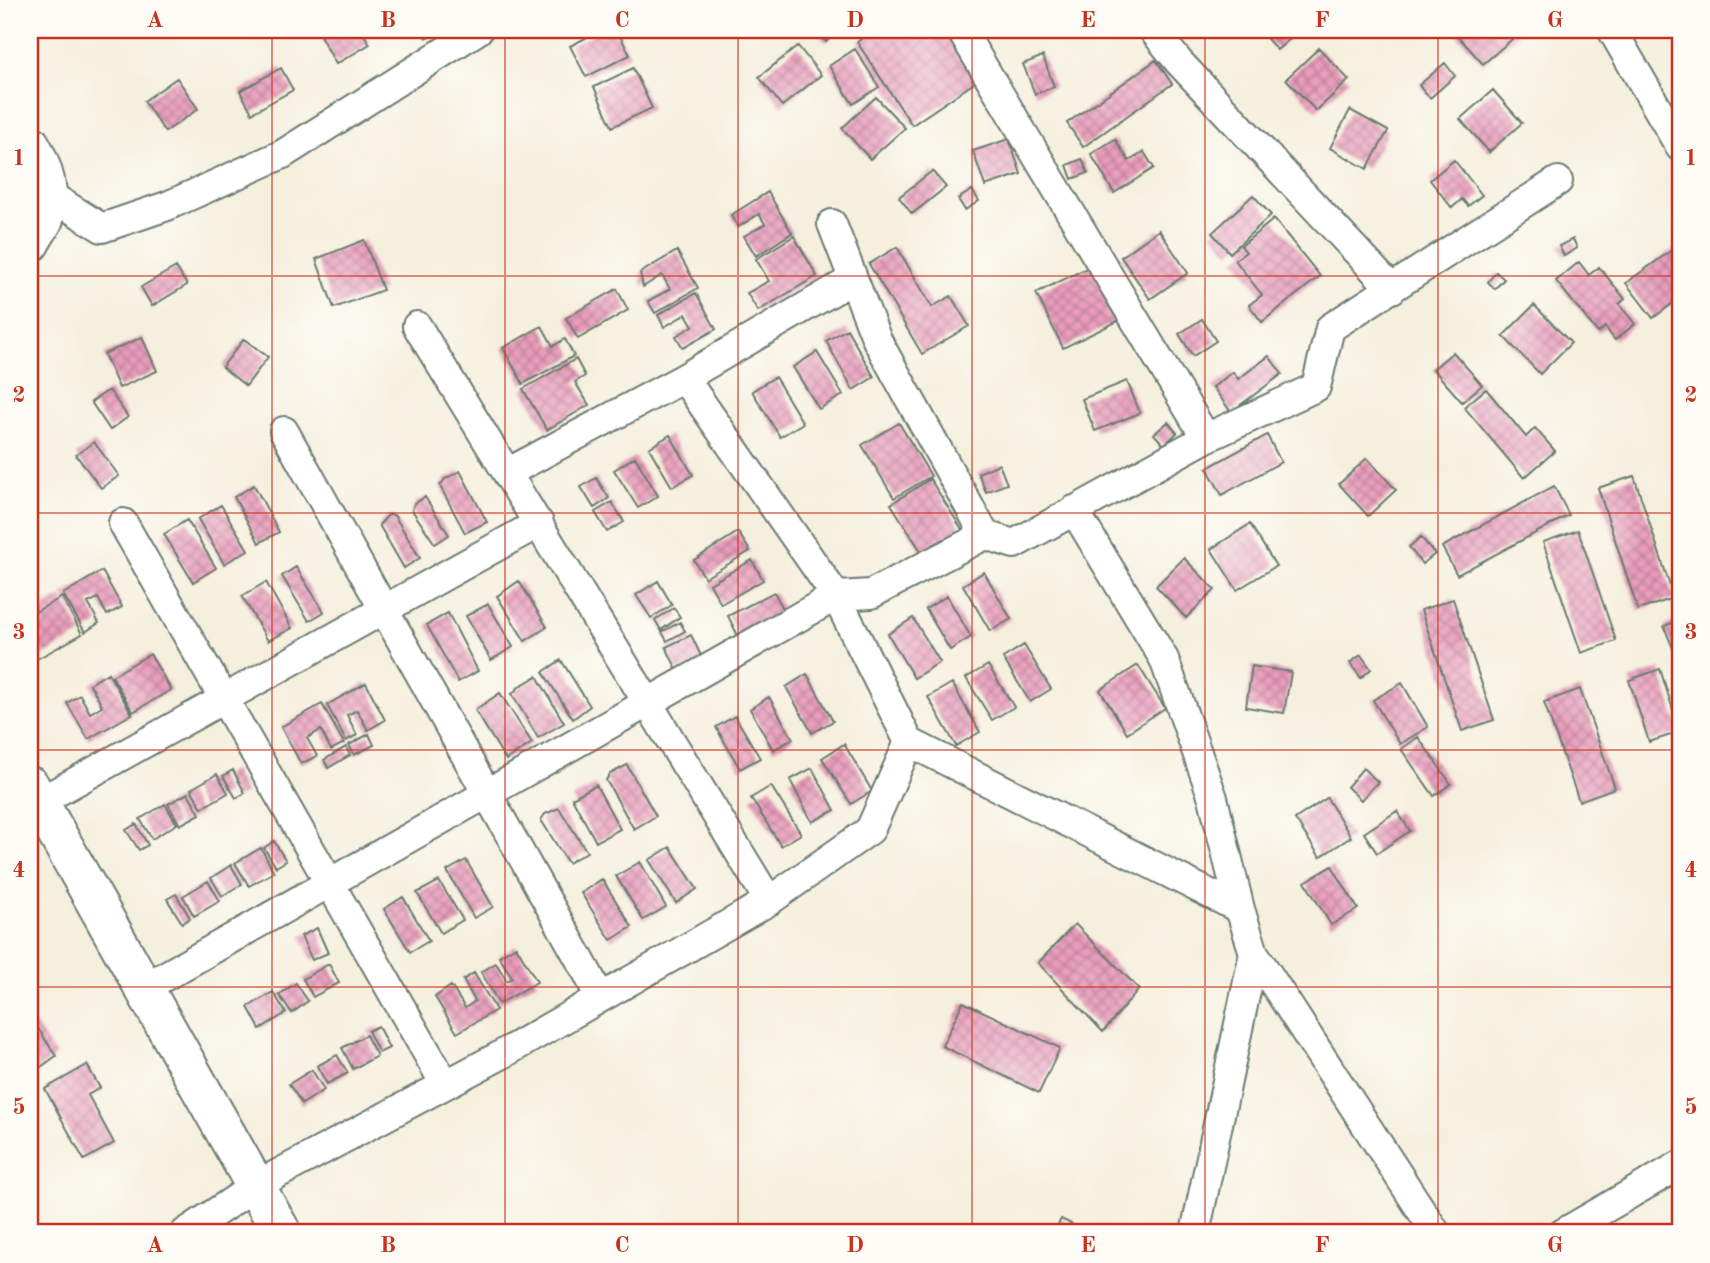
<svg xmlns="http://www.w3.org/2000/svg" width="1710" height="1263" viewBox="0 0 1710 1263" font-family="'Old Standard TT',serif">
  <defs>
    <pattern id="building-cross-hatch" width="8" height="8" patternUnits="userSpaceOnUse" patternTransform="scale(1.75)"><rect width="8" height="8" fill="#e99cbb"/><path d="M0 0l8 8M0 8l8-8" fill="none" stroke="#bc8099"/></pattern>
  </defs>
  <rect width="100%" height="100%" fill="#fdfcf7"/>
  <filter id="ink" filterUnits="userSpaceOnUse"><feTurbulence type="fractalNoise" baseFrequency=".0143" numOctaves="2"/><feDisplacementMap in="SourceGraphic" scale="14" xChannelSelector="R" yChannelSelector="G"/><feConvolveMatrix kernelMatrix="1 2 1 2 8 2 1 2 1" color-interpolation-filters="sRGB"/></filter>
  <filter id="wash" filterUnits="userSpaceOnUse"><feTurbulence type="fractalNoise" baseFrequency=".00686" numOctaves="4" result="noise"/><feDisplacementMap in="SourceGraphic" scale="28" xChannelSelector="R" yChannelSelector="G"/><feGaussianBlur stdDeviation="1.57" result="paint"/><feColorMatrix in="noise" values="0 0 0 0 0 0 0 0 0 0 0 0 0 0 0 0 0 1.4 0 .05"/><feComposite in="paint" operator="in"/></filter>
  <g filter="url(#wash)">
    <rect width="100%" height="100%" fill="#f5efdd"/>
    <g id="blocks">
      <path fill="url(#building-cross-hatch)" d="M 317,30 L 361,30 L 370,44 L 336,64 Z
        M 420,30 L 439,30 L 426,38 Z
        M 601,30 L 617,30 L 630,55 L 586,77 L 570,46 Z
        M 822,30 L 834,30 L 836,32 L 826,42 L 818,34 Z
        M 875,30 L 948,30 L 980,79 L 912,125 L 857,42 Z
        M 1264,30 L 1300,30 L 1277,50 L 1261,32 Z
        M 1458,30 L 1514,30 L 1518,34 L 1483,64 L 1455,33 Z
        M 798,46 L 821,75 L 782,106 L 759,77 Z
        M 1319,48 L 1349,80 L 1316,111 L 1286,79 Z
        M 855,49 L 879,87 L 853,104 L 829,66 Z
        M 1043,56 L 1054,87 L 1035,94 L 1023,64 Z
        M 1156,60 L 1172,84 L 1083,147 L 1067,123 Z
        M 1445,63 L 1455,76 L 1430,98 L 1419,85 Z
        M 281,68 L 293,90 L 252,113 L 240,91 Z
        M 633,68 L 652,108 L 612,127 L 594,87 Z
        M 177,78 L 198,109 L 165,132 L 144,101 Z
        M 1493,90 L 1522,123 L 1489,152 L 1460,119 Z
        M 876,97 L 905,128 L 870,159 L 842,128 Z
        M 1350,110 L 1388,131 L 1367,169 L 1330,148 Z
        M 1009,139 L 1021,174 L 985,186 L 973,151 Z
        M 1115,139 L 1129,161 L 1144,152 L 1154,168 L 1114,193 L 1091,154 Z
        M 1082,159 L 1088,173 L 1072,179 L 1067,165 Z
        M 1454,160 L 1482,195 L 1468,206 L 1462,199 L 1452,208 L 1430,180 Z
        M 932,171 L 946,187 L 912,214 L 899,197 Z
        M 972,190 L 979,201 L 965,210 L 958,199 Z
        M 768,192 L 792,233 L 756,256 L 744,236 L 765,224 L 759,214 L 738,227 L 731,215 Z
        M 1253,195 L 1271,215 L 1230,253 L 1212,233 Z
        M 1274,219 L 1320,276 L 1262,322 L 1249,305 L 1262,295 L 1235,260 L 1246,252 L 1241,246 Z
        M 1159,230 L 1188,273 L 1150,299 L 1121,257 Z
        M 794,236 L 817,276 L 758,311 L 747,293 L 769,281 L 756,259 Z
        M 1573,239 L 1577,248 L 1564,256 L 1559,246 Z
        M 364,240 L 383,290 L 334,308 L 316,259 Z
        M 897,247 L 932,307 L 951,296 L 969,326 L 922,354 L 869,264 Z
        M 1680,247 L 1680,298 L 1653,318 L 1626,283 L 1672,250 Z
        M 677,251 L 698,288 L 655,313 L 648,301 L 670,289 L 662,275 L 643,287 L 640,273 Z
        M 1579,262 L 1589,275 L 1599,267 L 1625,299 L 1619,304 L 1635,324 L 1615,340 L 1605,327 L 1598,333 L 1556,281 Z
        M 1093,265 L 1120,320 L 1063,348 L 1036,293 Z
        M 176,267 L 187,285 L 152,306 L 141,287 Z
        M 1496,272 L 1504,279 L 1495,289 L 1488,282 Z
        M 617,289 L 628,310 L 578,339 L 566,318 Z
        M 696,293 L 716,329 L 683,348 L 676,336 L 693,326 L 686,314 L 664,327 L 658,315 Z
        M 1534,305 L 1571,343 L 1540,374 L 1503,336 Z
        M 1202,319 L 1216,341 L 1193,356 L 1179,334 Z
        M 542,326 L 553,346 L 565,339 L 574,356 L 523,384 L 503,348 Z
        M 847,329 L 874,377 L 853,390 L 826,341 Z
        M 142,337 L 157,371 L 119,388 L 104,354 Z
        M 244,339 L 268,357 L 246,386 L 222,367 Z
        M 817,352 L 843,395 L 819,409 L 793,367 Z
        M 1453,352 L 1482,385 L 1462,402 L 1433,369 Z
        M 1269,356 L 1282,374 L 1231,412 L 1213,387 L 1233,372 L 1238,379 Z
        M 576,359 L 585,376 L 575,382 L 589,405 L 547,430 L 523,389 Z
        M 775,377 L 803,423 L 780,437 L 752,391 Z
        M 1127,381 L 1140,413 L 1095,431 L 1082,399 Z
        M 1486,389 L 1526,437 L 1535,428 L 1555,451 L 1524,478 L 1464,407 Z
        M 109,390 L 128,417 L 110,430 L 91,402 Z
        M 1168,422 L 1177,433 L 1164,445 L 1154,434 Z
        M 899,423 L 931,476 L 894,498 L 862,445 Z
        M 670,435 L 693,475 L 672,487 L 649,448 Z
        M 1267,435 L 1281,462 L 1222,495 L 1207,468 Z
        M 94,442 L 119,476 L 101,488 L 76,455 Z
        M 635,457 L 658,496 L 638,508 L 614,470 Z
        M 1367,458 L 1396,490 L 1368,516 L 1339,484 Z
        M 999,464 L 1007,484 L 986,492 L 978,473 Z
        M 460,471 L 487,522 L 465,533 L 440,486 L 445,479 Z
        M 1634,476 L 1674,598 L 1638,610 L 1598,488 Z
        M 596,478 L 609,498 L 594,508 L 581,487 Z
        M 930,479 L 963,531 L 924,556 L 891,504 Z
        M 254,485 L 279,532 L 259,543 L 234,497 Z
        M 1554,486 L 1569,515 L 1457,575 L 1442,547 Z
        M 425,497 L 449,535 L 435,544 L 412,510 L 414,504 Z
        M 612,502 L 624,522 L 607,532 L 595,512 Z
        M 221,505 L 248,550 L 224,564 L 198,519 Z
        M 388,515 L 394,515 L 420,558 L 404,568 L 379,525 Z
        M 187,520 L 216,568 L 193,582 L 164,534 Z
        M 1250,524 L 1276,566 L 1237,590 L 1211,549 Z
        M 1578,530 L 1616,641 L 1581,653 L 1543,542 Z
        M 738,532 L 750,551 L 705,578 L 694,560 Z
        M 1421,537 L 1435,554 L 1422,564 L 1409,547 Z
        M 1184,558 L 1215,590 L 1186,618 L 1156,586 Z
        M 752,560 L 763,580 L 721,604 L 710,584 Z
        M 296,567 L 324,612 L 309,621 L 282,576 Z
        M 102,571 L 122,607 L 107,615 L 98,598 L 88,603 L 99,623 L 85,632 L 63,594 Z
        M 984,572 L 1011,619 L 990,631 L 963,585 Z
        M 519,581 L 547,627 L 525,641 L 497,596 Z
        M 658,581 L 672,605 L 651,618 L 636,595 Z
        M 266,582 L 292,628 L 268,641 L 242,596 Z
        M 774,592 L 785,612 L 738,636 L 728,616 Z
        M 947,596 L 971,637 L 950,650 L 926,609 Z
        M 62,597 L 82,634 L 37,659 L 30,646 L 30,615 Z
        M 1453,599 L 1494,720 L 1462,731 L 1421,610 Z
        M 488,604 L 513,647 L 491,660 L 466,616 Z
        M 674,608 L 680,617 L 661,630 L 655,620 Z
        M 448,613 L 478,671 L 458,682 L 427,625 Z
        M 913,618 L 940,662 L 914,678 L 888,634 Z
        M 1680,620 L 1680,666 L 1664,626 Z
        M 680,622 L 685,631 L 667,641 L 662,632 Z
        M 691,635 L 703,660 L 678,672 L 666,647 Z
        M 1024,645 L 1051,689 L 1030,702 L 1003,658 Z
        M 150,654 L 171,690 L 133,712 L 112,676 Z
        M 1361,655 L 1371,669 L 1361,678 L 1350,663 Z
        M 561,660 L 590,706 L 573,719 L 543,672 Z
        M 988,665 L 1014,707 L 992,720 L 966,678 Z
        M 1138,665 L 1165,708 L 1127,733 L 1100,690 Z
        M 1252,666 L 1291,672 L 1284,713 L 1246,707 Z
        M 1660,669 L 1680,732 L 1649,742 L 1629,680 Z
        M 108,673 L 132,714 L 88,739 L 67,703 L 80,695 L 90,713 L 102,706 L 90,684 Z
        M 807,674 L 833,721 L 812,733 L 786,687 Z
        M 537,676 L 564,723 L 538,738 L 512,694 L 520,686 Z
        M 366,683 L 385,720 L 368,730 L 357,710 L 347,715 L 357,735 L 346,741 L 327,705 Z
        M 952,683 L 980,732 L 956,746 L 928,697 Z
        M 1402,683 L 1428,727 L 1400,744 L 1373,700 Z
        M 1580,689 L 1615,788 L 1579,801 L 1544,702 Z
        M 500,693 L 532,743 L 506,760 L 475,710 Z
        M 769,697 L 793,739 L 773,750 L 750,709 Z
        M 322,704 L 344,743 L 331,750 L 321,730 L 307,738 L 317,756 L 301,764 L 281,727 Z
        M 735,716 L 760,758 L 740,769 L 716,727 Z
        M 369,734 L 374,745 L 354,755 L 349,745 Z
        M 1418,737 L 1451,784 L 1434,796 L 1401,749 Z
        M 844,744 L 872,791 L 851,804 L 822,758 Z
        M 346,747 L 350,755 L 328,768 L 324,760 Z
        M 627,765 L 656,816 L 634,829 L 606,780 L 610,774 Z
        M 812,768 L 835,810 L 812,822 L 790,780 Z
        M 1363,768 L 1378,782 L 1361,800 L 1347,787 Z
        M 233,770 L 245,793 L 236,798 L 223,776 Z
        M 217,774 L 228,793 L 202,808 L 191,789 Z
        M 596,785 L 620,829 L 596,842 L 572,798 Z
        M 771,786 L 801,834 L 781,846 L 751,798 Z
        M 188,793 L 200,814 L 180,825 L 168,804 Z
        M 1327,798 L 1351,837 L 1320,857 L 1295,819 Z
        M 165,804 L 177,824 L 152,839 L 140,819 Z
        M 559,808 L 587,852 L 568,863 L 541,820 L 545,814 Z
        M 1397,811 L 1410,831 L 1377,853 L 1364,833 Z
        M 136,824 L 148,845 L 139,850 L 126,830 Z
        M 274,841 L 286,861 L 276,867 L 264,848 Z
        M 670,847 L 697,889 L 676,903 L 649,860 Z
        M 261,848 L 274,872 L 249,886 L 235,863 Z
        M 466,860 L 493,907 L 474,918 L 447,871 Z
        M 640,862 L 666,907 L 643,920 L 616,876 Z
        M 231,865 L 242,884 L 222,896 L 211,878 Z
        M 1332,866 L 1358,909 L 1331,925 L 1305,882 Z
        M 602,879 L 632,927 L 611,940 L 581,893 Z
        M 208,881 L 220,901 L 194,916 L 183,896 Z
        M 439,881 L 463,920 L 441,933 L 417,893 Z
        M 176,894 L 190,918 L 182,923 L 167,899 Z
        M 403,897 L 429,941 L 410,952 L 384,909 Z
        M 1075,924 L 1139,989 L 1103,1032 L 1038,963 Z
        M 317,928 L 328,953 L 312,960 L 301,936 Z
        M 516,946 L 537,982 L 499,1004 L 481,972 L 496,963 L 507,981 L 512,978 L 499,956 Z
        M 329,964 L 339,983 L 313,997 L 303,979 Z
        M 474,973 L 496,1010 L 457,1033 L 435,997 L 451,986 L 465,1008 L 475,1001 L 463,980 Z
        M 296,983 L 308,1001 L 292,1013 L 279,995 Z
        M 273,992 L 286,1013 L 260,1029 L 248,1007 Z
        M 963,1002 L 1060,1048 L 1039,1093 L 942,1046 Z
        M 30,1016 L 56,1056 L 34,1072 L 30,1066 Z
        M 378,1026 L 389,1048 L 379,1053 L 368,1031 Z
        M 366,1035 L 377,1056 L 353,1069 L 342,1048 Z
        M 337,1055 L 348,1073 L 327,1084 L 317,1066 Z
        M 87,1065 L 100,1088 L 88,1095 L 114,1143 L 84,1160 L 45,1089 Z
        M 312,1070 L 324,1090 L 302,1104 L 289,1084 Z
        M 1061,1219 L 1077,1227 L 1074,1233 L 1054,1233 Z"/>
    </g>
  </g>
  <g filter="url(#ink)">
    <use href="#blocks" fill-opacity="0" stroke="#6a7b6f" stroke-width="2"/>
    <g fill="none" stroke-linecap="round" stroke-linejoin="round">
      <defs>
        <path id="street" d="M 961,30 L 1206,438
          M 1153,30 L 1179,62 L 1392,289
          M 1612,30 L 1680,147
          M 48,194 L 102,228 L 167,206 L 283,154 L 478,30
          M 417,326 L 769,901
          M 684,378 L 836,596 L 909,742
          M 284,431 L 588,974 L 600,998
          M 507,473 L 684,378 L 853,279
          M 1074,510 L 1164,659 L 1213,798 L 1240,909
          M 123,523 L 445,1084
          M 985,535 L 1014,544 L 1206,438 L 1316,387 L 1330,328 L 1558,181
          M 39,802 L 539,523
          M 1254,953 L 1436,1233
          M 144,988 L 836,596 L 871,594 L 985,535 L 877,340 L 832,224
          M 185,1233 L 255,1186 L 501,1055 L 769,901 L 870,830 L 909,742 L 1240,909 L 1254,953 L 1195,1233
          M 1563,1233 L 1680,1165"/>
        <path id="secondary" d="M 30,144 C 42,164 53,195 44,219 C 40,227 34,235 30,243
          M 30,786 L 282,1233"/>
      </defs>
      <use href="#street" stroke="#6a7b6f" stroke-width="32"/>
      <use href="#secondary" stroke="#6a7b6f" stroke-width="42"/>
      <use href="#street" stroke="#fff" stroke-width="28"/>
      <use href="#secondary" stroke="#fff" stroke-width="38"/>
    </g>
  </g>
  <path fill="none" stroke="#c8321e" stroke-width="2" stroke-opacity="0.55" d="M 272,30 L 272,1233M 505,30 L 505,1233M 738,30 L 738,1233M 972,30 L 972,1233M 1205,30 L 1205,1233M 1438,30 L 1438,1233M 30,276 L 1680,276M 30,513 L 1680,513M 30,750 L 1680,750M 30,987 L 1680,987"/>
  <rect width="1710" height="1263" fill="none" stroke="#fdfcf7" stroke-width="77"/>
  <rect x="38" y="38" width="1634" height="1186" fill="none" stroke="#c8321e" stroke-width="2.5"/>
  <g font-size="23" text-anchor="middle" font-weight="bold" fill="#c8321e">
    <text x="155" y="27">A</text>
    <text x="388" y="27">B</text>
    <text x="622" y="27">C</text>
    <text x="855" y="27">D</text>
    <text x="1088" y="27">E</text>
    <text x="1322" y="27">F</text>
    <text x="1555" y="27">G</text>
    <text x="19" y="165">1</text>
    <text x="1691" y="165">1</text>
    <text x="19" y="402">2</text>
    <text x="1691" y="402">2</text>
    <text x="19" y="639">3</text>
    <text x="1691" y="639">3</text>
    <text x="19" y="877">4</text>
    <text x="1691" y="877">4</text>
    <text x="19" y="1114">5</text>
    <text x="1691" y="1114">5</text>
    <text x="155" y="1252">A</text>
    <text x="388" y="1252">B</text>
    <text x="622" y="1252">C</text>
    <text x="855" y="1252">D</text>
    <text x="1088" y="1252">E</text>
    <text x="1322" y="1252">F</text>
    <text x="1555" y="1252">G</text>
  </g>
</svg>
